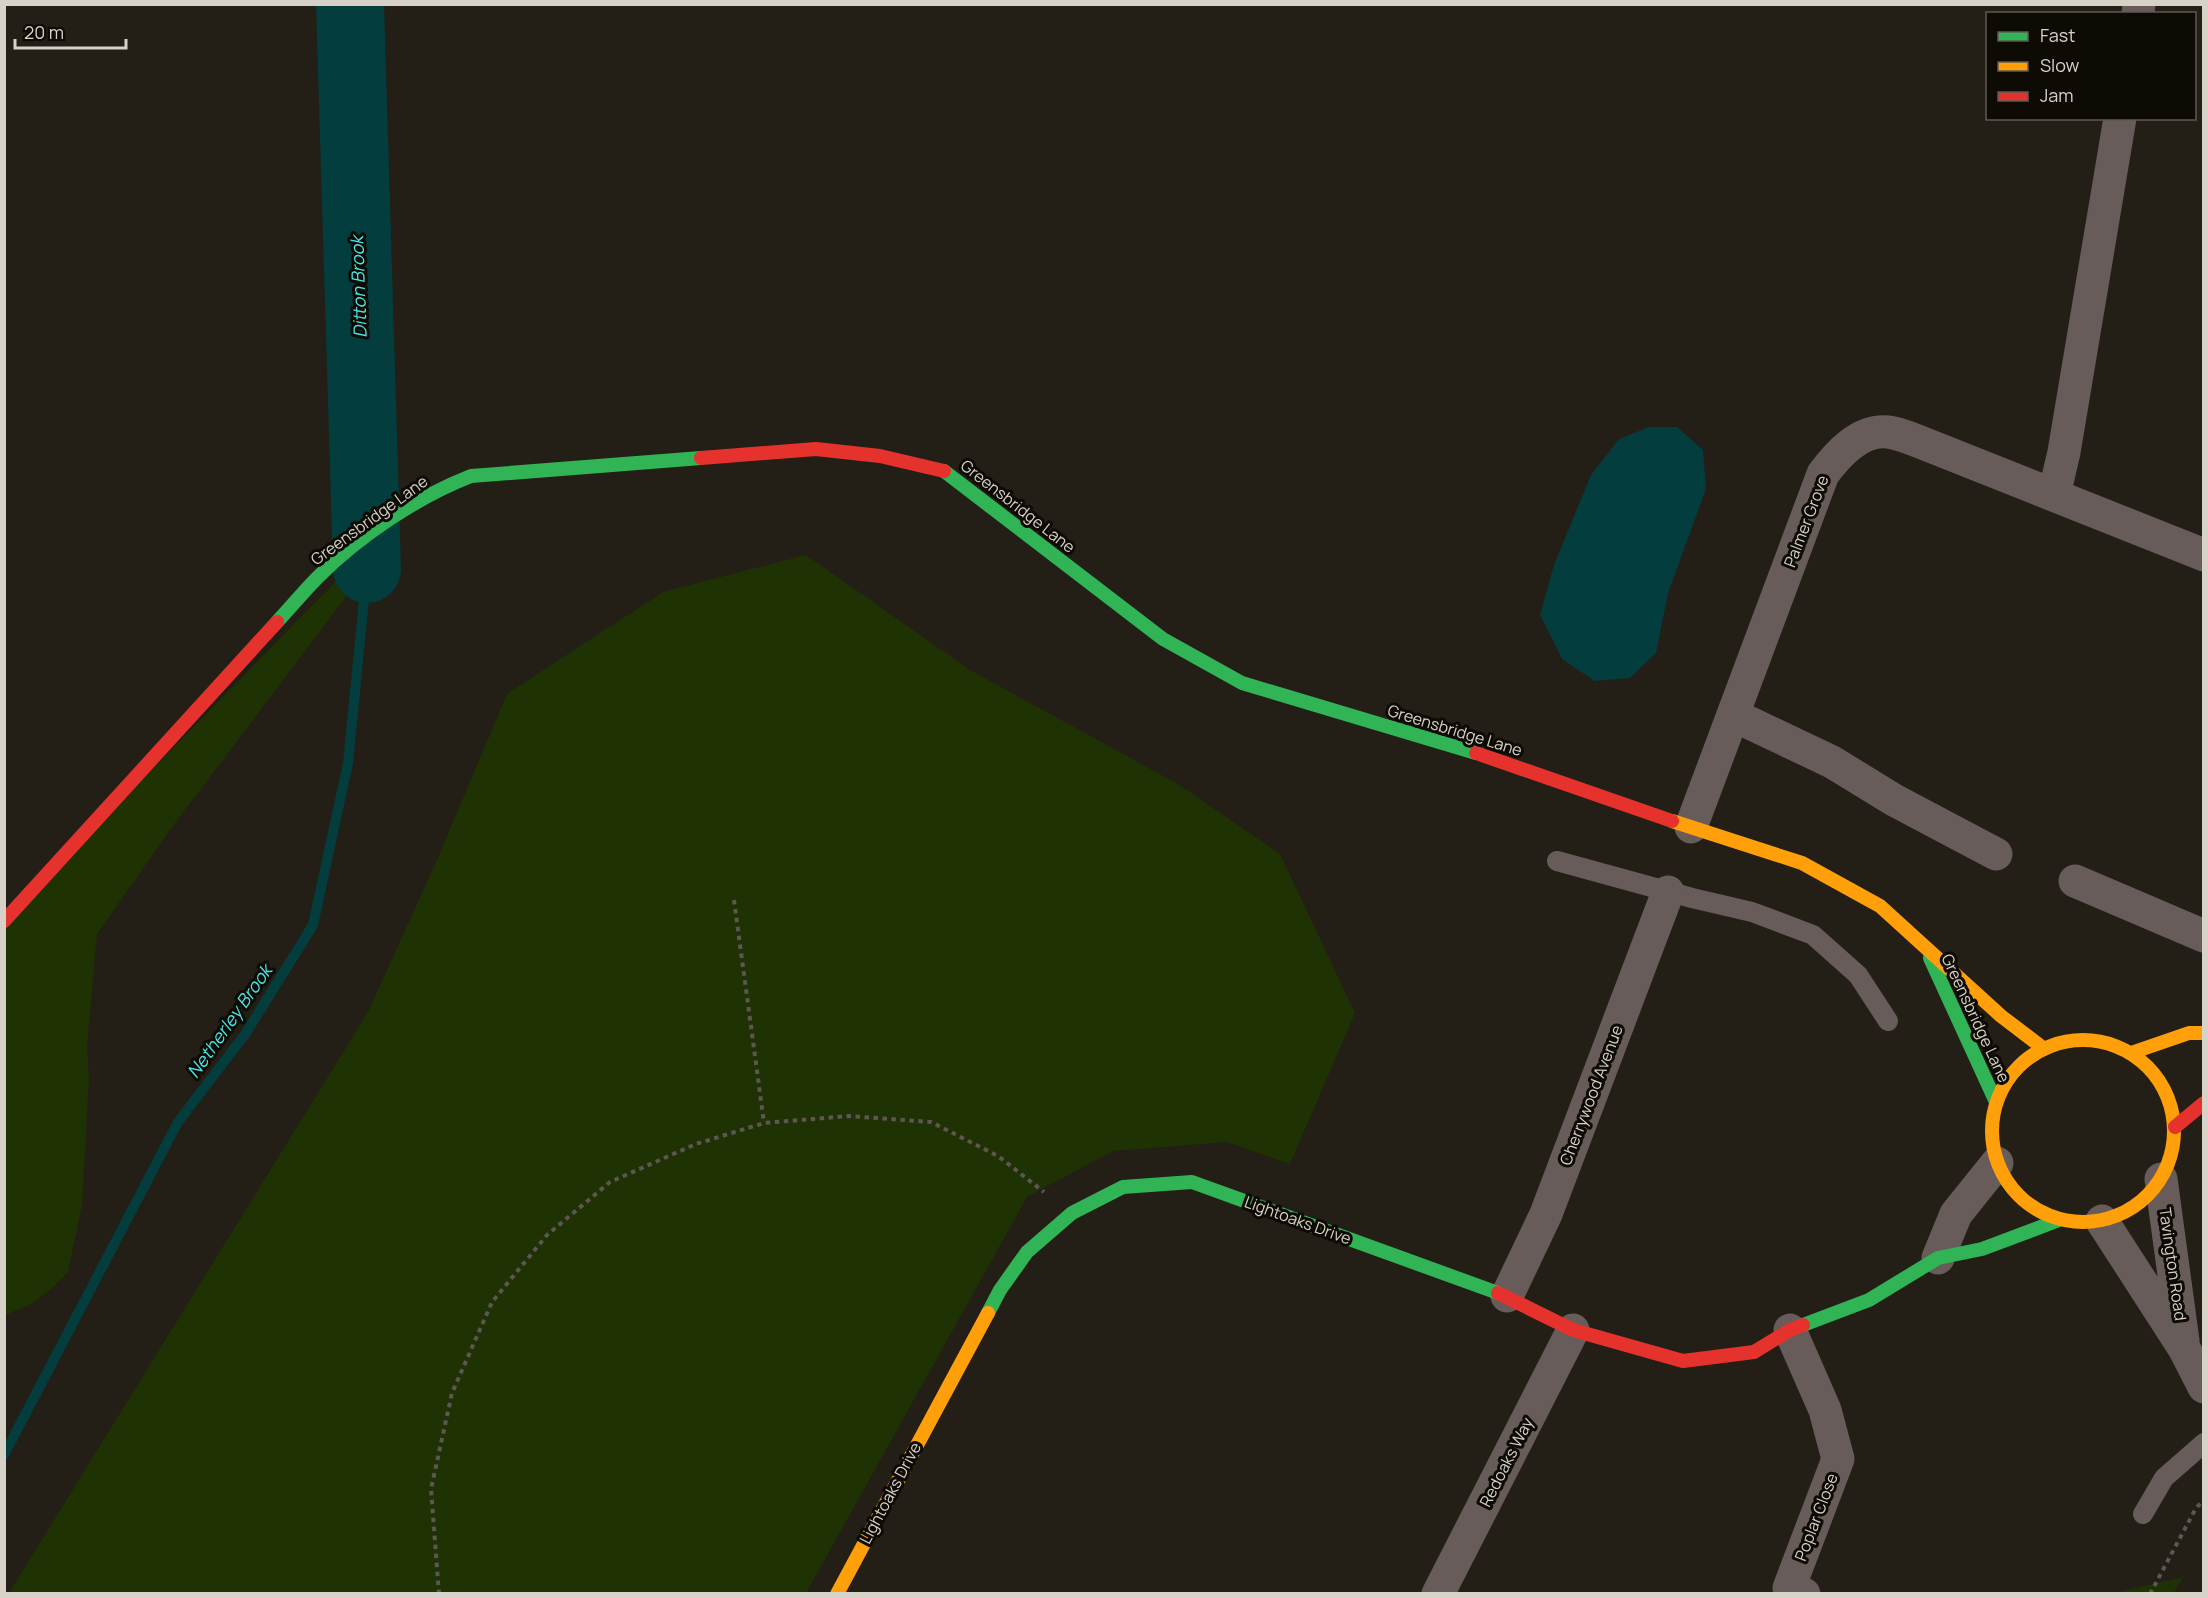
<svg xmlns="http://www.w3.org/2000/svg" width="2208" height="1598" viewBox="0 0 2208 1598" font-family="Manrope,sans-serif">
  <rect width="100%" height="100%" fill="#231f17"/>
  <path fill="#1f3204" d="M 806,555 L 970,670 L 1178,784 L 1280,854 L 1355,1013 L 1290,1164 L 1227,1142 L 1113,1151 L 1027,1197 L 806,1593 L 9,1593 L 368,1012 L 437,860 L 507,694 L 663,592 Z
    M 367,569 L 175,823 L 97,934 L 87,1046 L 89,1078 L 82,1204 L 68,1272 L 48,1292 L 29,1305 L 5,1315 L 4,921 L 340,577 Z
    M 2183,1577 L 2174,1593 L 2114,1593 Z"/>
  <path fill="#033d3d" d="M 1649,427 L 1677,427 L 1703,450 L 1706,489 L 1668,593 L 1656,653 L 1630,678 L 1595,681 L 1562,659 L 1540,615 L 1554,565 L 1591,475 L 1619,439 Z"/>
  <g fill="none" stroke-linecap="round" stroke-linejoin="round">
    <path stroke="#033d3d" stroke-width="10" d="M 4,1455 L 178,1122 L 246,1033 L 313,925 L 348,763 L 367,569"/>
    <path stroke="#033d3d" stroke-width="68" d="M 350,4 L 367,569"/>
    <path stroke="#5d5652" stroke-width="4" stroke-dasharray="4.5 4.5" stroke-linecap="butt" d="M 734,900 L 764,1123
      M 439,1594 L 431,1489 L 452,1393 L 492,1302 L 547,1235 L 610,1182 L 696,1144 L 764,1123 L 849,1116 L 931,1122 L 998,1156 L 1044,1192
      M 2150,1594 L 2196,1508 L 2204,1500"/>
    <path stroke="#675c5a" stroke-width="20" d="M 1557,861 L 1692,898 L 1752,912 L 1813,935 L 1858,975 L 1888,1021
      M 2143,1514 L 2164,1478 L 2204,1443"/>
    <path stroke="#675c5a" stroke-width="33" d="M 2138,14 L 2139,4
      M 2054,495 L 2064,452 L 2120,118
      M 1733,715 L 1832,762 L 1894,800 L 1996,854
      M 1691,827 L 1823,474 C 1838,454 1860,429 1888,432 C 1897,433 1907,437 1915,440 L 2204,555
      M 2075,881 L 2204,936
      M 2161,1179 L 2183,1341
      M 2102,1221 L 2184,1348 L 2204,1387
      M 1938,1258 L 1956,1214 L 1997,1163
      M 1507,1296 L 1546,1214 L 1668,892
      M 1790,1330 L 1825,1410 L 1838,1459 L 1789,1588 L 1804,1594
      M 1438,1594 L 1573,1330"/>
    <path stroke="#30b455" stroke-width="14" d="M 944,471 L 1163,639 L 1242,683 L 1476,753
      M 277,622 C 291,607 304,591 318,577 C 359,536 417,497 471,476 L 701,458
      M 1930,958 L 1996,1102
      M 988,1313 L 1000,1290 L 1027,1252 L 1072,1213 L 1123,1187 L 1192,1182 L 1498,1293
      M 1803,1325 L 1869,1300 L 1938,1258 L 1982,1249 L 2059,1220"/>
    <path stroke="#ff9f0a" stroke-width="14" d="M 1672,821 L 1802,863 L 1880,906 L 2001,1016 L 2043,1048
      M1992 1131a91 91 0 1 1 182 0a91 91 0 1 1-182 0Z
      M 2131,1053 L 2189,1033 L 2204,1033
      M 837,1594 L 988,1313"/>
    <path stroke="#e5322d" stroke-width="14" d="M 701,458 L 816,449 L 880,456 L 944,471
      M 1476,753 L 1672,821
      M 4,921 L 277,622
      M 2175,1127 L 2204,1103
      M 1498,1293 L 1573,1330 L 1683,1361 L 1754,1352 L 1790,1330 L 1803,1325"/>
  </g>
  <g text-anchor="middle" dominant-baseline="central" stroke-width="6" stroke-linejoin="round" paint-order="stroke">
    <g font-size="16" fill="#d7d2c8" stroke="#0e0b05">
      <text transform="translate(1018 506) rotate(38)">Greensbridge Lane</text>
      <text transform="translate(369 520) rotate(-36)">Greensbridge Lane</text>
      <text transform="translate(1806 521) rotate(-69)">Palmer Grove</text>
      <text transform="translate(1455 730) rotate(17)">Greensbridge Lane</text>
      <text transform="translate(1976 1018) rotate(65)">Greensbridge Lane</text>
      <text transform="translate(1591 1095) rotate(-69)">Cherrywood Avenue</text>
      <text transform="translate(1298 1220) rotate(20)">Lightoaks Drive</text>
      <text transform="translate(2173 1264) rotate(82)">Tavington Road</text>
      <text transform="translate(1506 1462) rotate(-63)">Redoaks Way</text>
      <text transform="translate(890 1493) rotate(-62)">Lightoaks Drive</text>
      <text transform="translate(1816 1517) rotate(-69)">Poplar Close</text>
    </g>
    <g font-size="18" font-style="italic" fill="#4ae4e8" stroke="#0e0b05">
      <text transform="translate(358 287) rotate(-92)">Ditton Brook</text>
      <text transform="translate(229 1021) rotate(-55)">Netherley Brook</text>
    </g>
  </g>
  <rect width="2208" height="1598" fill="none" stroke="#d7d2c8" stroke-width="12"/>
  <rect x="1986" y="12" width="210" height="108" fill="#0e0b05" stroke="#5e5b53" stroke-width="1.5"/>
  <rect x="1998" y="32" width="30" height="9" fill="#30b455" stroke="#5e5b53" stroke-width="1.5"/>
  <text x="2040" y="42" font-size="18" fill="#d7d2c8">Fast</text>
  <rect x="1998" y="62" width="30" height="9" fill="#ff9f0a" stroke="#5e5b53" stroke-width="1.5"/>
  <text x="2040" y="72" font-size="18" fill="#d7d2c8">Slow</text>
  <rect x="1998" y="92" width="30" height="9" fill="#e5322d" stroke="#5e5b53" stroke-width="1.5"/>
  <text x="2040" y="102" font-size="18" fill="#d7d2c8">Jam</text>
  <path d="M15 39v9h111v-9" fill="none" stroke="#d7d2c8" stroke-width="3"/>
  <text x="24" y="39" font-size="18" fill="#d7d2c8" stroke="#0e0b05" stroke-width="4.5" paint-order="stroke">20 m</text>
</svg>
